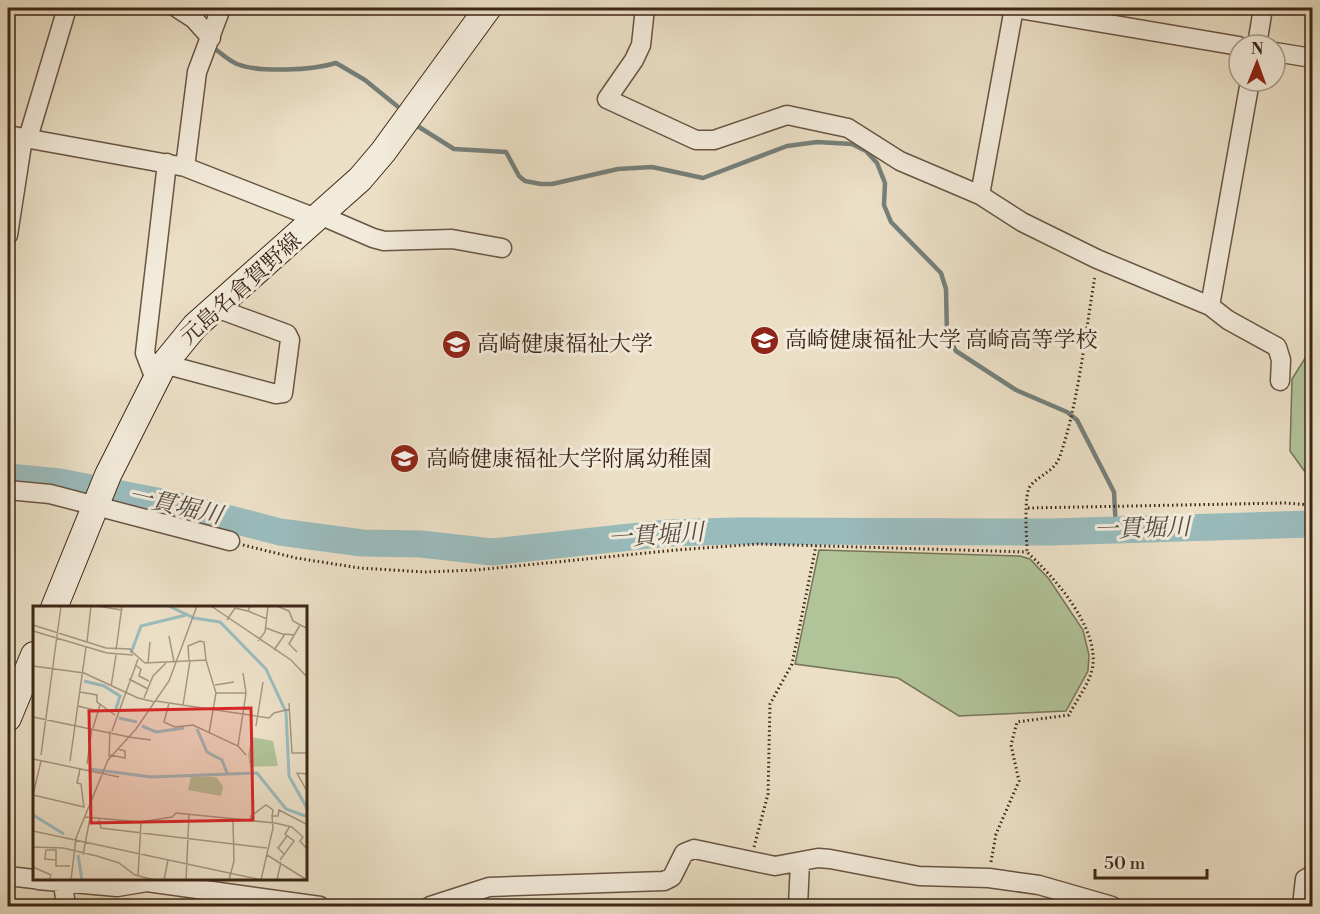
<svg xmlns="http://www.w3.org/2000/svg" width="1320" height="914" viewBox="0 0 1320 914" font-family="'Libre Bodoni','Noto Serif JP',serif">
  <rect width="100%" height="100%" fill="#ebdfc6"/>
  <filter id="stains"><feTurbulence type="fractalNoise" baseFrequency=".00333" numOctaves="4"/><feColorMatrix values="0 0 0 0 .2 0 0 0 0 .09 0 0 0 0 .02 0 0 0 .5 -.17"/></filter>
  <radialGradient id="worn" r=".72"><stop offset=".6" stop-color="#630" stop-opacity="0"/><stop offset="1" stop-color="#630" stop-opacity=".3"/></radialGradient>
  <path fill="#b1c399" stroke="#777558" stroke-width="1.5" d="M 1312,347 L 1312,479 L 1310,479 L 1290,451 L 1292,379 Z
    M 819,550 L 1020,556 L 1030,559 L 1049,579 L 1083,630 L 1089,655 L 1088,671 L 1066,711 L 959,716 L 898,678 L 795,664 Z"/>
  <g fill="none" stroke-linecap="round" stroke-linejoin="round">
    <path stroke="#75807a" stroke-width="4.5" d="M 214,48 C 222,54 228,60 237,64 C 260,73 313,70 336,63 L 365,80 L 397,106
      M 419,127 L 454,149 L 506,152 L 519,176 L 525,181 L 541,184 L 552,184 L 618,169 L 652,167 L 703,178 L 787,146 L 817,142 L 852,144 L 866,151 L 877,163 L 885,183 L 884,205 L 891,222 L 941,273 L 946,289 L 947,335 L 956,351 L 1016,390 L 1067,412 L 1077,420 L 1114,492 L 1116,530"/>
    <path stroke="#9abbbc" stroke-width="27" d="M 8,477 L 60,482 L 172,504 L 280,532 L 362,543 L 421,544 L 492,552 L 667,533 L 735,531 L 1050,532 L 1312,524"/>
    <defs>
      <path id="minor" d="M 177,8 L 194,19 L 211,38
        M 645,8 L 641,45 L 634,60 L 607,99 L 696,140 L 714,140 L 787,115 L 848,128 L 900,161 L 980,195 L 1022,222 L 1097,259 L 1210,306 L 1228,320 L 1277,347 L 1281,360 L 1280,381
        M 1014,8 L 1239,46
        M 1257,45 L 1263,8
        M 1275,52 L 1312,58
        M 8,135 L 185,167 L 318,219
        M 28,138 L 67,8
        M 185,167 L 197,72 L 221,8
        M 980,195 L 1014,8
        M 322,216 L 373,238 L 384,241 L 452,239 L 502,248
        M 8,235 L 23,138
        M 1210,306 L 1250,81
        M 164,364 L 276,394 L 283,393 L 290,340 L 287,334 L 216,308
        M 155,379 L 145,353 L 167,163
        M 8,490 L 50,494 L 230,541
        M 8,876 L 34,879
        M 38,880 L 117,887 L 147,882 L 320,906
        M 63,883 L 66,906
        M 430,906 L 489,887 L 664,881 L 672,877 L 684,853 L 694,849 L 775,866 L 818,858 L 830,859 L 919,876 L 989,878 L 1039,885 L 1112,906
        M 798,906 L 800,862
        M 1302,906 L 1305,879 L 1312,875"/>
      <path id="secondary" d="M 54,608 L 108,475 L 164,364 L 195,326 L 360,179 L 383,152 L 488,8
        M 8,718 L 34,655"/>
    </defs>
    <use href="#minor" stroke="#685543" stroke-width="21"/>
    <use href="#secondary" stroke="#3d2717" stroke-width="28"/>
    <path stroke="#3d2717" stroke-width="3" stroke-dasharray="1.5 3" stroke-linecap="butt" d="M 1028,508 L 1285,503 L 1312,505
      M 243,545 L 296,558 L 360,568 L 425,572 L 476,570 L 676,550 L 758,544 L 1027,552
      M 754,847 L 768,794 L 770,704 L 792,664 L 816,546
      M 991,862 L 996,834 L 1019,781 L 1011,745 L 1017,722 L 1069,715 C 1076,700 1091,682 1093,665 C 1097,625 1054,577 1027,552 C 1027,538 1023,493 1031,485 C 1041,474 1055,471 1060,456 C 1079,401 1085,334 1095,276"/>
    <use href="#minor" stroke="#f2eada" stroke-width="18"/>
    <use href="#secondary" stroke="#f2eada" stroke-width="26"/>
  </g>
  <defs>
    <symbol id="school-disc" viewBox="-11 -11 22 22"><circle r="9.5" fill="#8f2418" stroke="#f2eada"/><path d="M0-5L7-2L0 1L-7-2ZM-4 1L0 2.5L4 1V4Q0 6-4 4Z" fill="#fff"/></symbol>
    <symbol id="university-disc" viewBox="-11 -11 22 22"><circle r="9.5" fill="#8f2418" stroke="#f2eada"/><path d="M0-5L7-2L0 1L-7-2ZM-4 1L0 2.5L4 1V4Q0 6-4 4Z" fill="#fff"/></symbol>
  </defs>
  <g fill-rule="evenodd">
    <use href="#school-disc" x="748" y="324" width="33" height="33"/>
    <use href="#university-disc" x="440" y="328" width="33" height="33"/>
    <use href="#school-disc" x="388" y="442" width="33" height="33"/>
  </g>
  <g text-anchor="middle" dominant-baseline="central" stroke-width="6" stroke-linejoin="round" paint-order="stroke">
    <g font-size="22" fill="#3d2717" stroke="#f2eada">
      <text transform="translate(241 289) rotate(-42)">元島名倉賀野線</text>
    </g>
    <g font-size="22" fill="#3d2717" stroke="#f2eada" text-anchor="start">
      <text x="785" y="340">高崎健康福祉大学 高崎高等学校</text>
      <text x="477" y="344">高崎健康福祉大学</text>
      <text x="426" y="459">高崎健康福祉大学附属幼稚園</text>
    </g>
    <g font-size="24" font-style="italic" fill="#544c40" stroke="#f2eada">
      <text transform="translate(175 506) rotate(13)">一貫堀川</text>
      <text transform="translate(1142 529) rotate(-2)">一貫堀川</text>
      <text transform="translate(656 536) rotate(-4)">一貫堀川</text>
    </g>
  </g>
  <g transform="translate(33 606)">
    <rect width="274" height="274" fill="#ebdfc6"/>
    <path d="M 219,131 L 240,135 L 245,160 L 217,161 L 215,149 ZM 158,170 L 183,171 L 190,180 L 188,190 L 155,184 Z" fill="#b1c399"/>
    <path fill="none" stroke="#9abbbc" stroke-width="3" d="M 136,0 L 161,12 L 187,16 L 233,63 L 253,106 L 256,170 L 275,204M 98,47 L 108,20 L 153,9M 51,75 L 71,80 L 87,90 L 82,106M 86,112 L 104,116M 109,120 L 123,126 L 151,122M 164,123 L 174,146 L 189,154 L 194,167M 57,163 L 118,171 L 224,167 L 253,203 L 275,211M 0,209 L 31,228M 45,249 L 49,274"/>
    <path fill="none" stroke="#a59580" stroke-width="1.5" d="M 64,0 L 89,4M 178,0 L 258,54 L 275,72M 244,0 L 256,5 L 260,15 L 275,23M 215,5 L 234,13M 194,14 L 202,2 L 215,5 L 217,0M 0,19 L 73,42 L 98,43M 233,22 L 252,29M 0,25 L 74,47 L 100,49M 136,30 L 141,56M 225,35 L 232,26 L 235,0M 54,36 L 58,0M 83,44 L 89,0M 97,44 L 112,57 L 173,54 L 183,87 L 176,127M 241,44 L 252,28 L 262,29M 264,46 L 256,38 L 267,19M 156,55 L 155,40 L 167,35 L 171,36 L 173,54M 115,57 L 117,36M 102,59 L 108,63 L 106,70 L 116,75M 0,60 L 51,67 L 105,92 L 122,96M 210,67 L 213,87M 96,73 L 115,83M 182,79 L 201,76M 78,81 L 83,49M 47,86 L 64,89 L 64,96 L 82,109M 183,87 L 213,87 L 205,140M 111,92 L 120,70 L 133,57M 123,95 L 236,112 L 241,107 L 257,103M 136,97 L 131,116 L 142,121 L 160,119 L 205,140 L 213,149M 256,97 L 259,147 L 275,147M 150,99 L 157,55M 45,100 L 65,105M 0,111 L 96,131M 223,120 L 230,76M 60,122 L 67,99M 79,125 L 105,53M 96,131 L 118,134M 8,149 L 28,0M 77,149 L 92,152 L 92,145 L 85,143M 76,151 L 77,125M 0,153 L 86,171M 37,155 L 53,41M 54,158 L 59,122M 47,163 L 44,177 L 48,178 L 51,202M 275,168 L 264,167 L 275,187M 0,189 L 51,201M 0,189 L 8,155M 52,211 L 108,216 L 139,211 L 143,207 L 242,217 L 259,221 L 270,231 L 267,235 L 275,244M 66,213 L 68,222 L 234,242M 217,216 L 218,210 L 233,199 L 240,204 L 239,210M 0,225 L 229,274M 0,241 L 30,242 L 64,250 L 86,257 L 102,269 L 122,274M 251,248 L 245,242 L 254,230M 50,249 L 57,212M 234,249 L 274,274M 23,254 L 12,253 L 13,244 L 23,244 L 23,260 L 37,260M 247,254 L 261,235 L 252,228 L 257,220M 0,261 L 18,269 L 16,274M 105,270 L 108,216M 38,274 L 43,232 L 75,154 L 103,123 L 136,75 L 164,0M 131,274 L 135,254M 153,274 L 156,209M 196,274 L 201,255 L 200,215M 228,274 L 240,222 L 239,210 L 245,210 L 246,204 L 275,219M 244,274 L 248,256"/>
    <path fill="#d62828" fill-opacity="0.15" stroke="#d62828" stroke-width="3" d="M 218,102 L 220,214 L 58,217 L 56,105 Z"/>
    <rect width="274" height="274" fill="none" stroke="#3d2717" stroke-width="3"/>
  </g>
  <rect width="1320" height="914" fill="none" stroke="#ebdfc6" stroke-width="30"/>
  <rect x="9" y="9" width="1302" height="896" fill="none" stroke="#3d2717" stroke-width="3"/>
  <rect x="15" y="15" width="1290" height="884" fill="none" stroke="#3d2717" stroke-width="1.5"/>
  <g transform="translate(1257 63) rotate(1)"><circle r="28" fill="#f2eada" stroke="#aa9c8c" stroke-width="1.5"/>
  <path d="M0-4.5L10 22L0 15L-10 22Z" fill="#8f2418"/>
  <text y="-9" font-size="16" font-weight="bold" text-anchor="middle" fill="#3d2717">N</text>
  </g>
  <path d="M1095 869v9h112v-9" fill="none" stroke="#3d2717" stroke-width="3"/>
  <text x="1104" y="869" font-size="18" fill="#3d2717" stroke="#f2eada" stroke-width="4.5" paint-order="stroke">50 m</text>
  <rect width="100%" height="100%" filter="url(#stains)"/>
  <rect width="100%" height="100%" fill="url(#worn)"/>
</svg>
